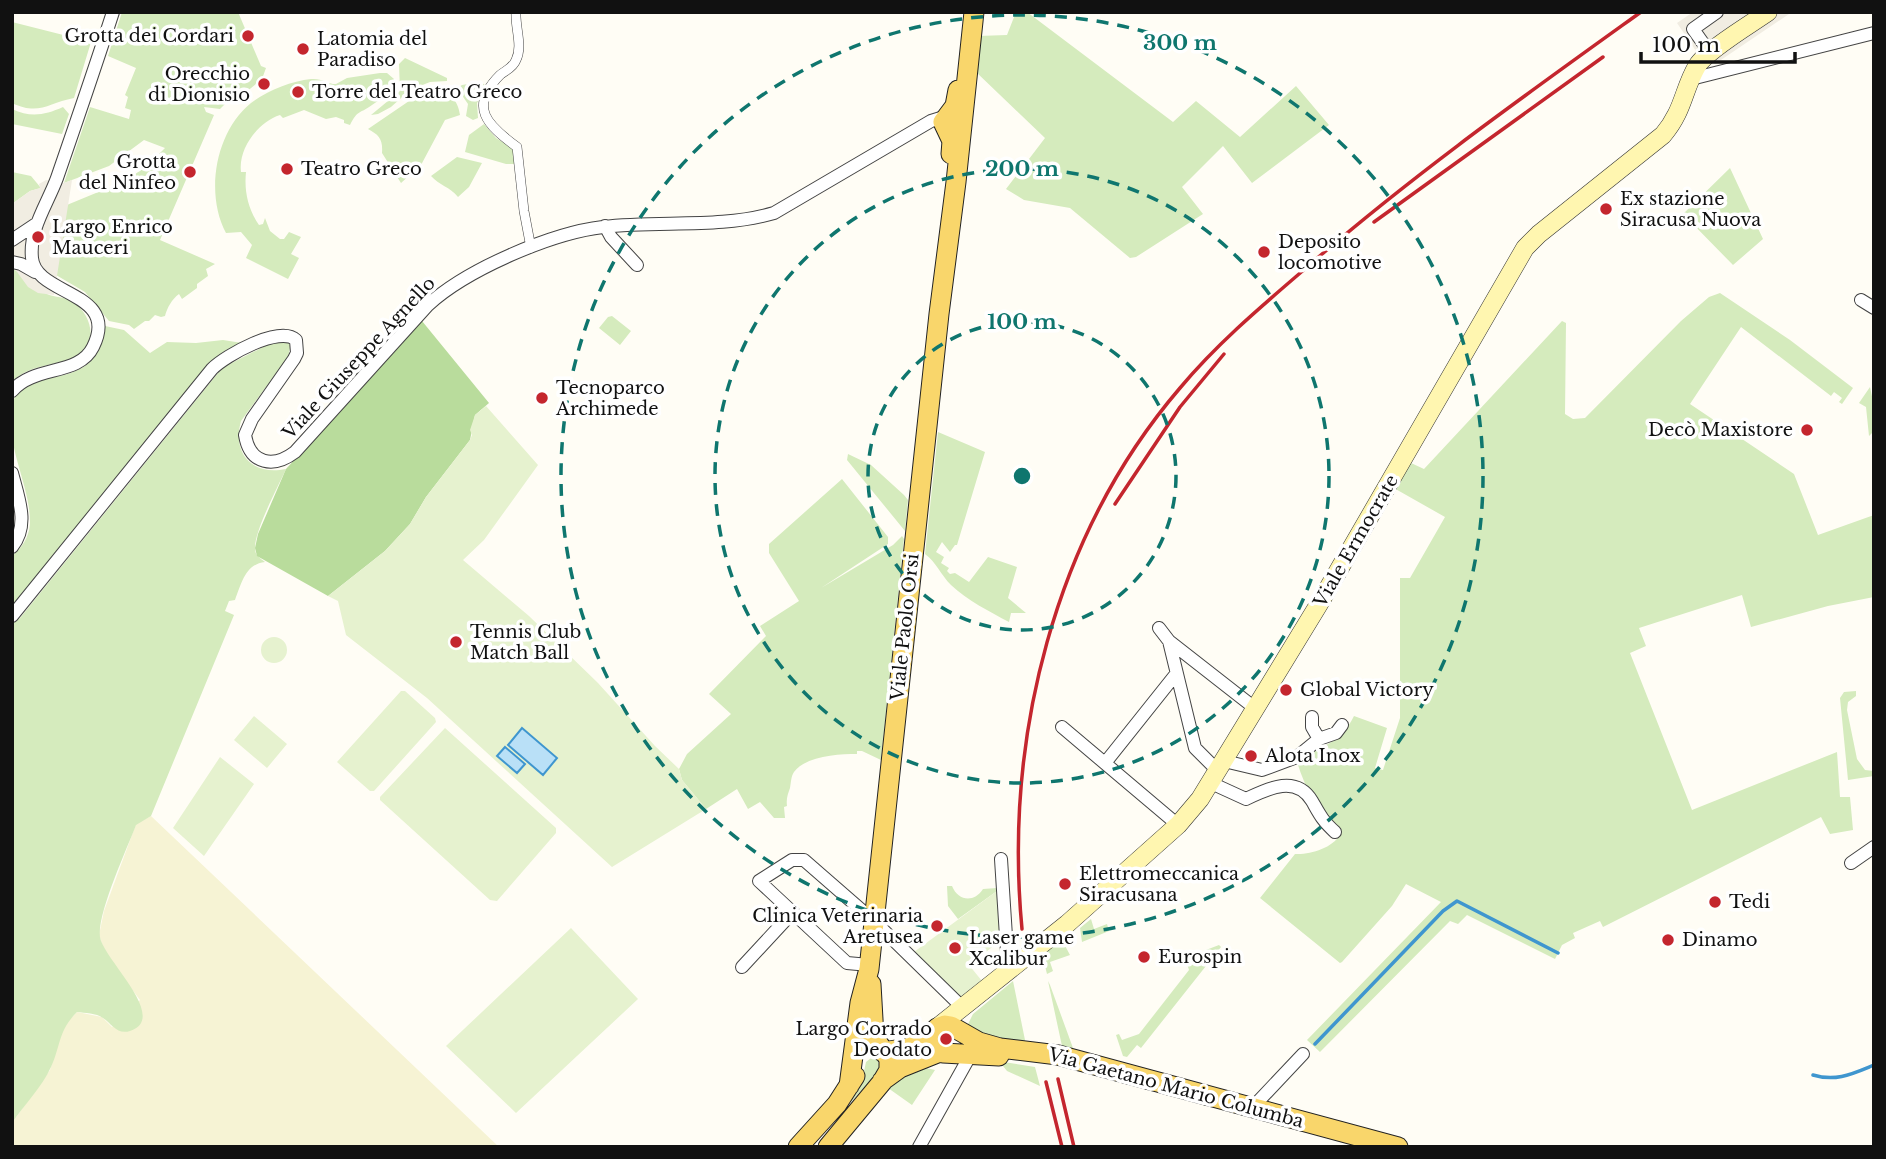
<svg xmlns="http://www.w3.org/2000/svg" width="1886" height="1159" viewBox="0 0 1886 1159" font-family="'Libre Baskerville',serif">
  <rect width="100%" height="100%" fill="#fffdf5"/>
  <path fill="#f6f3d4" d="M 151,816 L 499,1147 L 12,1147 L 12,1123 L 50,1070 L 60,1035 L 66,1023 L 77,1012 L 102,1017 L 112,1027 L 140,1000 L 115,967 L 103,947 L 99,935 L 104,911 L 136,824 Z"/>
  <path fill="#d5ebbd" d="M 122,12 L 238,12 L 261,66 L 266,68 L 262,79 L 240,97 L 225,104 L 220,109 L 204,107 L 206,112 L 214,115 L 160,240 L 215,264 L 206,269 L 208,276 L 197,284 L 197,288 L 182,299 L 179,294 C 172,299 167,308 165,316 L 161,317 L 155,315 L 149,321 L 145,321 L 134,329 L 129,325 L 109,321 L 85,292 L 56,275 L 62,207 L 125,181 L 147,166 L 165,148 L 144,140 L 109,166 L 64,183 L 90,107 L 129,119 L 131,110 L 125,108 L 128,97 L 125,95 L 136,68 L 108,56 Z
    M 1016,12 L 1027,12 L 1173,122 L 1196,101 L 1240,137 L 1296,86 L 1329,125 L 1252,183 L 1223,146 L 1182,187 L 1203,214 L 1136,257 L 1130,258 L 1070,208 L 1024,200 L 1006,189 L 1045,138 L 975,71 L 978,36 L 1007,35 Z
    M 12,22 L 91,42 L 74,98 C 48,103 39,116 12,103 Z
    M 405,58 L 447,78 L 447,81 L 430,82 L 410,90 L 391,107 L 378,114 L 371,115 L 400,91 L 399,64 Z
    M 380,73 L 387,73 L 394,79 L 393,92 C 385,96 379,100 372,105 C 360,114 358,109 350,125 L 344,123 L 344,120 L 336,117 L 326,119 L 304,110 L 283,118 L 280,115 C 258,122 238,149 241,172 L 246,172 C 244,191 248,209 259,225 L 263,224 L 265,218 L 270,231 L 280,239 L 284,239 L 289,232 L 301,237 L 291,254 L 299,258 L 288,279 L 246,258 L 252,245 L 241,232 L 226,233 C 205,194 215,132 251,103 C 267,91 291,81 311,79 C 322,78 327,84 336,84 L 347,78 Z
    M 481,82 L 487,87 L 477,103 L 478,118 L 473,120 L 466,116 L 468,104 L 457,88 L 462,85 Z
    M 433,89 C 449,90 458,100 460,115 L 445,120 L 421,165 L 401,183 L 382,153 C 383,139 379,135 368,129 L 412,99 Z
    M 63,107 L 69,114 L 62,134 L 12,124 L 12,109 C 31,118 45,115 63,107 Z
    M 484,124 L 496,138 L 514,149 L 516,161 L 514,164 L 506,164 L 465,152 L 469,135 Z
    M 457,157 L 482,163 L 469,187 L 458,197 C 450,187 439,185 431,176 Z
    M 1730,168 L 1763,239 L 1733,265 L 1683,214 Z
    M 12,172 L 31,176 L 41,188 L 30,191 L 12,204 Z
    M 12,268 C 24,275 34,289 47,294 C 55,298 65,296 73,302 C 93,315 100,348 72,358 C 51,367 30,364 12,382 Z
    M 1720,293 L 1790,340 L 1853,388 L 1842,404 L 1839,402 L 1842,398 L 1834,392 L 1831,396 L 1741,327 L 1690,404 L 1794,474 L 1818,535 L 1874,515 L 1874,597 L 1828,606 L 1751,627 L 1742,595 L 1639,628 L 1646,646 L 1630,653 L 1692,810 L 1837,752 L 1840,797 L 1850,797 L 1853,830 L 1830,834 L 1821,817 L 1603,927 L 1600,921 L 1573,933 L 1575,938 L 1562,945 L 1555,959 L 1467,915 L 1458,924 L 1450,921 L 1320,1052 L 1307,1040 L 1441,902 L 1406,884 L 1392,906 L 1342,962 L 1340,963 L 1260,898 L 1295,854 C 1310,855 1332,848 1340,835 C 1319,813 1306,791 1297,762 C 1321,744 1340,745 1354,716 L 1387,728 L 1375,768 L 1383,770 L 1400,718 L 1400,578 L 1410,578 L 1445,517 L 1392,487 L 1411,463 L 1424,469 L 1562,321 L 1566,323 L 1565,414 L 1573,419 L 1585,418 L 1681,321 L 1709,297 Z
    M 612,316 L 631,331 L 620,345 L 599,328 L 608,317 Z
    M 105,326 L 124,330 L 150,353 L 167,342 L 196,343 L 223,340 L 242,343 L 226,350 L 212,361 L 12,606 L 12,556 C 22,548 29,537 30,524 C 31,486 5,447 12,407 C 20,359 98,400 105,326 Z
    M 286,341 L 291,344 L 288,357 L 241,421 C 232,454 252,476 286,469 C 278,487 254,531 255,549 C 255,555 260,558 265,562 C 245,564 241,585 235,600 L 229,601 L 225,611 L 234,615 L 151,816 L 136,825 C 127,849 97,913 100,937 C 103,959 170,1018 130,1031 C 117,1035 112,1024 103,1018 C 96,1013 85,1013 77,1012 C 58,1031 61,1045 51,1067 C 42,1087 24,1105 12,1123 L 12,623 L 20,618 L 222,368 L 267,345 Z
    M 1870,387 L 1874,406 L 1874,431 L 1869,436 L 1866,407 L 1859,403 Z
    M 938,432 L 985,452 L 957,545 L 955,545 L 950,552 L 942,542 L 936,552 L 944,557 L 941,563 L 949,568 L 947,571 L 950,574 L 955,573 L 969,582 L 988,557 L 1017,567 L 1008,598 L 1026,613 L 1011,613 L 1009,622 C 990,612 967,600 951,585 C 941,575 936,562 925,554 Z
    M 848,454 L 871,465 L 904,495 L 908,500 L 905,531 L 847,460 Z
    M 842,479 L 888,537 L 888,544 L 821,588 L 893,545 L 902,536 L 904,539 L 881,760 L 862,751 L 857,751 L 857,754 C 838,754 806,756 794,772 C 791,776 791,783 790,788 C 788,794 786,798 787,806 L 784,807 L 785,818 L 774,818 L 760,802 L 748,809 L 737,789 L 706,809 L 682,780 L 679,769 L 687,754 L 731,714 L 709,694 L 766,636 L 760,626 L 799,601 L 769,553 L 769,544 Z
    M 1856,691 L 1856,696 L 1848,702 L 1847,710 L 1857,759 L 1865,770 L 1874,771 L 1874,776 L 1848,780 L 1840,698 L 1844,692 Z
    M 947,886 L 952,886 C 958,901 974,903 983,889 L 997,888 L 997,891 L 958,919 L 948,906 Z
    M 1091,919 L 1094,929 L 1107,924 L 1109,931 L 1082,942 L 1080,928 Z
    M 1062,940 L 1070,955 L 1050,962 L 1053,971 L 1047,974 L 1042,954 Z
    M 1219,945 L 1221,947 L 1141,1048 L 1137,1045 L 1127,1057 L 1123,1056 L 1116,1035 L 1119,1034 L 1122,1040 L 1139,1034 L 1189,970 L 1185,958 Z
    M 1013,981 L 1025,1040 L 1023,1046 L 997,1043 L 967,1026 L 973,1014 Z
    M 1048,981 L 1050,985 L 1073,1048 L 1062,1046 Z
    M 871,1058 L 878,1060 L 880,1070 L 851,1102 L 849,1100 L 863,1076 L 866,1062 Z
    M 1004,1062 L 1035,1067 L 1040,1086 L 1007,1071 L 1003,1066 Z
    M 926,1068 L 935,1070 L 912,1105 L 888,1088 L 904,1076 Z"/>
  <path fill="#b9dc9c" d="M 422,321 L 489,403 L 475,415 L 470,440 L 426,497 L 410,524 L 385,551 L 328,596 L 257,556 L 255,548 L 258,534 L 286,469 Z"/>
  <path fill="#e6f2cf" d="M 486,406 L 538,465 L 484,540 L 463,560 L 529,616 L 598,683 L 655,746 L 679,769 L 682,780 L 706,809 L 612,867 L 427,698 L 346,635 L 338,601 L 328,596 L 385,551 L 410,524 L 426,497 L 470,440 L 472,435 L 470,430 L 475,415 Z
    M261 650a13 13 0 1 1 26 0a13 13 0 1 1-26 0Z
    M 401,691 L 405,691 L 435,718 L 436,722 L 374,791 L 370,791 L 337,762 Z
    M 254,716 L 287,744 L 267,768 L 234,740 Z
    M 445,728 L 556,828 L 556,833 L 497,901 L 490,900 L 380,800 L 380,797 Z
    M 220,757 L 254,784 L 204,856 L 173,828 Z
    M 997,891 L 1000,941 L 969,965 L 982,981 L 962,998 L 914,952 Z
    M 571,928 L 638,999 L 516,1113 L 446,1046 Z"/>
  <path fill="#f1ede2" d="M 1693,12 L 1792,12 L 1715,64 L 1698,54 L 1677,23 Z
    M 46,180 L 64,183 L 72,180 L 54,295 L 38,293 L 28,287 L 12,265 L 12,204 L 30,191 L 40,188 L 39,184 Z"/>
  <path fill="#b9e0f7" stroke="#3f96cf" stroke-width="2" d="M 522,728 L 557,758 L 543,775 L 508,745 Z
    M 505,747 L 525,764 L 517,773 L 497,756 Z"/>
  <g fill="none" stroke-linecap="round" stroke-linejoin="round">
    <path stroke="#3f96cf" stroke-width="3.5" d="M 1315,1044 L 1443,911 L 1457,901 L 1558,953
      M 1813,1075 C 1836,1082 1852,1074 1874,1065"/>
    <defs>
      <path id="pedestrian" d="M 516,12 C 515,28 523,46 516,60 C 513,68 506,70 500,75 C 468,107 487,125 517,147 L 524,211 L 531,248"/>
      <path id="minor" d="M 1710,53 L 1693,29 L 1717,12
        M 1691,79 L 1874,33
        M 605,226 L 611,237 L 637,265
        M 12,240 L 36,224
        M 12,262 L 21,264 L 35,272
        M 1861,300 L 1874,308
        M 12,391 C 34,365 79,376 93,347 C 121,291 35,296 32,258 C 29,229 47,205 57,178 C 76,123 95,68 113,12
        M 12,473 C 18,497 30,525 12,547
        M 12,616 L 212,369 C 226,355 280,325 296,340 L 297,353 L 294,359 L 252,419 L 245,435 C 250,465 274,468 295,452 L 428,305 C 466,270 551,233 603,227 C 660,220 719,229 774,213 L 931,121 L 947,116
        M 1159,628 L 1169,641 L 1256,709
        M 1169,641 L 1195,748 L 1218,771
        M 1312,717 L 1312,727 L 1319,739
        M 1062,727 L 1178,825
        M 1224,761 L 1262,770 L 1297,757 L 1319,739 L 1336,733 L 1342,725
        M 1105,763 L 1176,674
        M 1211,783 L 1246,799 C 1267,789 1296,774 1312,801 C 1320,815 1322,820 1335,832
        M 1001,859 L 1007,952 L 1012,968
        M 1851,863 L 1874,847
        M 869,965 L 847,963 L 759,881 L 792,860 L 804,860 L 874,921 L 962,1007
        M 742,967 L 793,912
        M 1252,1108 L 1303,1054
        M 919,1147 L 971,1054"/>
      <path id="secondary" d="M 939,1026 L 1067,924 L 1178,825 L 1200,799 L 1319,604 L 1525,248 L 1539,234 L 1663,135 C 1684,110 1683,90 1697,66 C 1707,50 1751,24 1768,12"/>
      <path id="primary" d="M 951,154 L 952,141 L 943,122 L 955,106 L 958,90
        M 933,1032 L 933,1045 L 943,1053 L 999,1056
        M 883,1052 L 908,1048 L 926,1038 L 937,1028 L 945,1025 L 951,1026 L 979,1042 L 1000,1048 L 1058,1055 L 1398,1147
        M 882,1081 L 900,1068 L 940,1052
        M 849,1086 L 860,1003 L 869,969 L 939,314 L 956,182 L 974,12
        M 798,1147 L 837,1104 L 855,1076
        M 828,1147 L 882,1082 L 889,1070 L 889,1059 L 874,1037 L 871,984"/>
    </defs>
    <use href="#pedestrian" stroke="#444" stroke-width="10"/>
    <use href="#minor" stroke="#444" stroke-width="14"/>
    <use href="#secondary" stroke="#333" stroke-width="19"/>
    <use href="#primary" stroke="#222" stroke-width="21"/>
    <use href="#pedestrian" stroke="#fff" stroke-width="9"/>
    <use href="#minor" stroke="#fff" stroke-width="12"/>
    <use href="#secondary" stroke="#fff6b0" stroke-width="18"/>
    <use href="#primary" stroke="#f9d66b" stroke-width="19"/>
    <path stroke="#c4262e" stroke-width="3.5" d="M 1374,222 L 1603,57
      M 1115,504 L 1180,407 L 1224,354
      M 1022,929 C 1004,739 1054,535 1180,388 C 1215,346 1257,310 1299,274 C 1407,179 1524,96 1641,12
      M 1058,1079 L 1074,1147
      M 1046,1082 L 1062,1147"/>
  </g>
  <g fill="none" stroke="#0f766e" stroke-width="3.5" stroke-dasharray="12 9">
    <circle cx="1022" cy="476" r="154"/>
    <circle cx="1022" cy="476" r="307"/>
    <circle cx="1022" cy="476" r="461"/>
  </g>
  <g fill="#c4262e" stroke="#fff" stroke-width="2.5">
    <circle cx="248" cy="36" r="7"/>
    <circle cx="303" cy="49" r="7"/>
    <circle cx="264" cy="84" r="7"/>
    <circle cx="298" cy="92" r="7"/>
    <circle cx="287" cy="169" r="7"/>
    <circle cx="190" cy="172" r="7"/>
    <circle cx="1606" cy="209" r="7"/>
    <circle cx="38" cy="237" r="7"/>
    <circle cx="1264" cy="252" r="7"/>
    <circle cx="542" cy="398" r="7"/>
    <circle cx="1807" cy="430" r="7"/>
    <circle cx="456" cy="642" r="7"/>
    <circle cx="1286" cy="690" r="7"/>
    <circle cx="1251" cy="756" r="7"/>
    <circle cx="1065" cy="884" r="7"/>
    <circle cx="1715" cy="902" r="7"/>
    <circle cx="937" cy="926" r="7"/>
    <circle cx="1668" cy="940" r="7"/>
    <circle cx="955" cy="948" r="7"/>
    <circle cx="1144" cy="957" r="7"/>
    <circle cx="946" cy="1039" r="7"/>
  </g>
  <g text-anchor="middle" dominant-baseline="central" stroke-width="7" stroke-linejoin="round" paint-order="stroke">
    <g font-size="18" fill="#111" stroke="#fff" text-anchor="start">
      <text x="234" y="36" text-anchor="end">Grotta dei Cordari</text>
      <text x="317" y="39">Latomia del<tspan x="317" dy="21">Paradiso</tspan></text>
      <text x="250" y="74" text-anchor="end">Orecchio<tspan x="250" dy="21">di Dionisio</tspan></text>
      <text x="312" y="92">Torre del Teatro Greco</text>
      <text x="176" y="162" text-anchor="end">Grotta<tspan x="176" dy="21">del Ninfeo</tspan></text>
      <text x="301" y="169">Teatro Greco</text>
      <text x="1620" y="199">Ex stazione<tspan x="1620" dy="21">Siracusa Nuova</tspan></text>
      <text x="52" y="227">Largo Enrico<tspan x="52" dy="21">Mauceri</tspan></text>
      <text x="1278" y="242">Deposito<tspan x="1278" dy="21">locomotive</tspan></text>
      <text x="556" y="388">Tecnoparco<tspan x="556" dy="21">Archimede</tspan></text>
      <text x="1793" y="430" text-anchor="end">Decò Maxistore</text>
      <text x="470" y="632">Tennis Club<tspan x="470" dy="21">Match Ball</tspan></text>
      <text x="1300" y="690">Global Victory</text>
      <text x="1265" y="756">Alota Inox</text>
      <text x="1079" y="874">Elettromeccanica<tspan x="1079" dy="21">Siracusana</tspan></text>
      <text x="1729" y="902">Tedi</text>
      <text x="923" y="916" text-anchor="end">Clinica Veterinaria<tspan x="923" dy="21">Aretusea</tspan></text>
      <text x="969" y="938">Laser game<tspan x="969" dy="21">Xcalibur</tspan></text>
      <text x="1682" y="940">Dinamo</text>
      <text x="1158" y="957">Eurospin</text>
      <text x="932" y="1029" text-anchor="end">Largo Corrado<tspan x="932" dy="21">Deodato</tspan></text>
    </g>
    <g font-size="18" fill="#111" stroke="#fff">
      <text transform="translate(359 358) rotate(-47)">Viale Giuseppe Agnello</text>
      <text transform="translate(1356 541) rotate(-60)">Viale Ermocrate</text>
      <text transform="translate(905 627) rotate(-84)">Viale Paolo Orsi</text>
      <text transform="translate(1176 1088) rotate(15)">Via Gaetano Mario Columba</text>
    </g>
  </g>
  <circle cx="1022" cy="476" r="10" fill="#0f766e" stroke="#fff" stroke-width="3.5"/>
  <g font-size="21" text-anchor="middle" font-weight="bold" fill="#0f766e" stroke="#fff" stroke-width="7" stroke-linejoin="round" paint-order="stroke">
    <text x="1180" y="50">300 m</text>
    <text x="1022" y="176">200 m</text>
    <text x="1022" y="329">100 m</text>
  </g>
  <rect width="1886" height="1159" fill="none" stroke="#111111" stroke-width="28"/>
  <path d="M1641 52v10h154v-10" fill="none" stroke="#111111" stroke-width="3.5"/>
  <text x="1652" y="52" font-size="21" fill="#111111" stroke="#ffffff" stroke-width="5" paint-order="stroke">100 m</text>
</svg>
